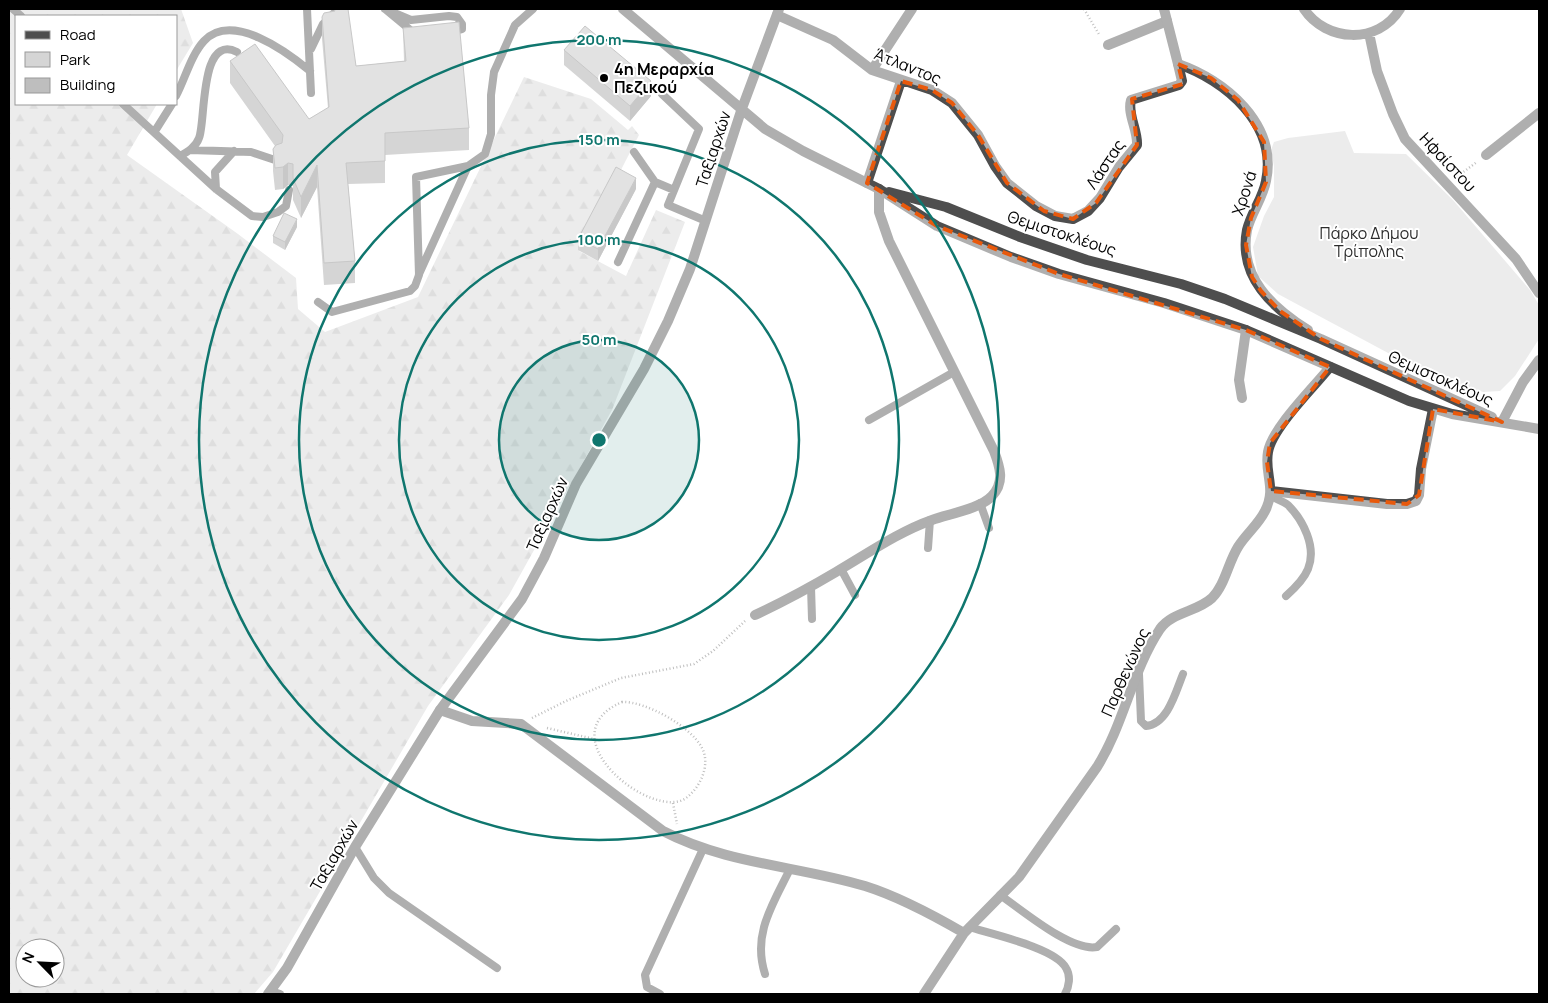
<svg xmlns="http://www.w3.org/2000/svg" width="1548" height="1003" viewBox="0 0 1548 1003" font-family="Manrope,sans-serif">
  <defs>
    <pattern id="forest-firs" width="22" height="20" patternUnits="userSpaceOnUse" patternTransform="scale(1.25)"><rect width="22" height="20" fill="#d5d5d5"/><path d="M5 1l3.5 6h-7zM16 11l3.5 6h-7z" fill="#b5b5b5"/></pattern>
  </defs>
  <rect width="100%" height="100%" fill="#fff"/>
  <path fill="url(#forest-firs)" fill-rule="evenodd" d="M 9,9 L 181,9 L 193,43 L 176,71 L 176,16 L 16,16 L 16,104 L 157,104 L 127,155 L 238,234 L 296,278 L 298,309 L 325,332 L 418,297 L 524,77 L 591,99 L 628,130 L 632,126 L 639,135 L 579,251 L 626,276 L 656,210 L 685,222 L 612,410 L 509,595 L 428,706 L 273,972 L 254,994 L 9,994 ZM 25,948 L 55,948 L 55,978 L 25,978 Z"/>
  <path fill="#d5d5d5" d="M 1345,131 L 1354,153 L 1406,154 L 1453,200 L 1530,290 L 1539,305 L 1539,339 L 1515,376 L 1500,391 L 1483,392 L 1457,384 L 1390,354 L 1278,294 L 1258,276 L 1253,247 L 1264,216 L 1274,197 L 1274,166 L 1271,150 L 1274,142 L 1288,138 Z"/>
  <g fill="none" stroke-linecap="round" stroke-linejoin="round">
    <path stroke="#707070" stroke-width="2.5" stroke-dasharray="1 2.5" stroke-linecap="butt" d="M 1084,9 L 1100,36
      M 1455,178 L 1477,162
      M 622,702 C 645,701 691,726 702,748 C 711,765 700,788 686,798 C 653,822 544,736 622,702 Z
      M 532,718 L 566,701 L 621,678 L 694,664 L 713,651 L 745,621
      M 547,728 L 594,739
      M 673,803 L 677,824"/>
    <path stroke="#4e4e4e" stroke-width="8" d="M 13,9 L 21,16
      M 307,9 L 311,93
      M 385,9 L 411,20 L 449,16 L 457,17 L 462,24 L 462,29 L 450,32
      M 385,9 L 414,33
      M 311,49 L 323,24 L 338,9
      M 662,94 L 699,129 L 668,205 L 706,221
      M 176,96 C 185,79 191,55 204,41 C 232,11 287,52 310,71
      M 123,104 L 216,189 L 252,216 L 263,217 L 278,212 L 286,206 L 289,190
      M 155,131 L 172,104
      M 190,150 L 251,152 L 278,161
      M 634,152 L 655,182 L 674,190
      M 180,156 C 187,152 196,147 199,138 C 206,122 199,33 237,52
      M 216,189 L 215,172 L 234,151
      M 618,262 L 655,182
      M 419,274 L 468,166
      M 318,302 L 332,312 L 410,291 L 415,286 L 419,275 L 416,177 L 468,166 L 485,154 L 491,134 L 491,95 L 494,72 L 515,25 L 533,9
      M 869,420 L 954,372
      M 1271,496 C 1276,499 1283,501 1288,505 C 1303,520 1317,547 1308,569 C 1304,579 1295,588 1286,596
      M 980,503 L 989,528
      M 928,548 L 930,520
      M 841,569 L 855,595
      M 811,587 L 812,619
      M 1139,674 L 1141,721 L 1146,726 C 1168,724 1176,691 1183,674
      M 355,847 L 374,878 L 389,893 L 497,968
      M 1000,895 C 1022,910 1071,952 1097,947 L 1116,929
      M 969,927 C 991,934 1056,948 1066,968 C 1071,976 1069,987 1065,994
      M 765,974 C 752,934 773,904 790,869
      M 271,991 L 280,994
      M 660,994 L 647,987 L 645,975 L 703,849"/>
    <path stroke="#4e4e4e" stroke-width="10" d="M 1304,9 C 1326,42 1378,45 1400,9
      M 777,15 L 833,40 L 872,70 L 932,90 L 952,103 L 978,135 L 995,166 L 1007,183 L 1036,206 L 1055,216 L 1073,219 L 1088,211 L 1100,198 L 1119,167 L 1137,145 C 1138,130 1127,114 1131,100 L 1179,85 L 1182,81 L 1178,64
      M 1369,33 L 1377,71 L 1393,114 L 1405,139 L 1516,259 L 1539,293
      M 1108,45 L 1167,21
      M 1178,64 C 1225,80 1278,124 1266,181 C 1263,198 1251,213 1247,230 C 1238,277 1273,308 1308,330
      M 872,70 L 912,9
      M 1486,155 L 1539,113
      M 867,183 L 901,81
      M 1242,398 L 1239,380 L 1246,330
      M 1502,422 L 1523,382 L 1539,360
      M 1271,491 L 1387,504 L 1407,504 L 1416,501 L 1419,495 L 1421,469 L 1433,409
      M 755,615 C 783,602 809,588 836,572 C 867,554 898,532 932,520 C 948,514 980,509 992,496 C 1005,482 1000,467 994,451 L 889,241 L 879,212 L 879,189
      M 440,710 L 472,721 L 521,724 L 663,831 C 726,864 798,866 865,886 C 900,897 933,915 964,933
      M 924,994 L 964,933 L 1019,877 L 1097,767 C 1124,724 1132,671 1160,629 C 1172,612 1197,612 1212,598 C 1225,585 1228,563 1238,547 C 1246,534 1258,525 1265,511 C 1277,488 1264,474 1268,452 C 1272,428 1314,387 1330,367"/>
    <path stroke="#4e4e4e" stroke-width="10" d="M 623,9 L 765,129 L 803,151 L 879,189 L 937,226 L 1011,257 L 1059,274 L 1164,303 L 1246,330 L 1409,401 L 1452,414 L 1539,429
      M 1164,9 L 1178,64
      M 889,192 L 946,207 L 1020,237 L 1087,260 L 1181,284 L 1225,299 L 1321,339 L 1492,417
      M 268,994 L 287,968 L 355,847 L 440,710 L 522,599 L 544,558 L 576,484 L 644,369 L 668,321 L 690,269 L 741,111 L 779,9"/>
  </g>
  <path fill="#a3a3a3" d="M 334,9 L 356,66 L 404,61 L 403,28 L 469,128 L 469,150 L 385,155 L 385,183 L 348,184 L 355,261 L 355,283 L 324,285 L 317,187 L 301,218 L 293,200 L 293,186 L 288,185 L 283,189 L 275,190 L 273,171 L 273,149 L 275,146 L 230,83 L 230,61 L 309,119 L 328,108 L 322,39 L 322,17 L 334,11 Z
    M 564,50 L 651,96 L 630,121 L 564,65 Z
    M 636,189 L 598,261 L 578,250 L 578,239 Z
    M 297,227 L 285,250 L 273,243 L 273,236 Z"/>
  <path fill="#858585" d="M 651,81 L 651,96 L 630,121 L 630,106 Z
    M 288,163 L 288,185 L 283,189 L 283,167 Z
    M 317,165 L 317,187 L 301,218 L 301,197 Z
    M 636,178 L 636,189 L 598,261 L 598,249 Z
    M 297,219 L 297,227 L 285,250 L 285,242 Z"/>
  <path fill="#bebebe" stroke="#858585" d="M 334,9 L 348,9 L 356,66 L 406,61 L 403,28 L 459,22 L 469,128 L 385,133 L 385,161 L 346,163 L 355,261 L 324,263 L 317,165 L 301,197 L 293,178 L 293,164 L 288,163 L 283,167 L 275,168 L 273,149 L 276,145 L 282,143 L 283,135 L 230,61 L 255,44 L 309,119 L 329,107 L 322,17 L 324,13 L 335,11 Z
    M 585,26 L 651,81 L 630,106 L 564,50 Z
    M 616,167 L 636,178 L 598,249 L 578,239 Z
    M 284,213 L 297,219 L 285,242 L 273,236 Z"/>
  <path d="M0 0H1548V1003H0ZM 1178,64 L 1211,78 L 1238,100 L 1264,142 L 1266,182 L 1251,218 L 1246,245 L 1252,277 L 1261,291 L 1280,311 L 1321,339 L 1502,422 L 1433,409 L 1419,495 L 1407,504 L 1271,491 L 1267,462 L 1270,443 L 1330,367 L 1246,330 L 1059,274 L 937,226 L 867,183 L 901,81 L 932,90 L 952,103 L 978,135 L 1007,183 L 1044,211 L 1073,219 L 1096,203 L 1137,145 L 1132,99 L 1183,84 Z" fill="#fff" fill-opacity=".55" fill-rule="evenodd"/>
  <path fill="none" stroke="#e8590c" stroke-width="4" stroke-dasharray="10 6" stroke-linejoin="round" d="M 1178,64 L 1211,78 L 1238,100 L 1264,142 L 1266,182 L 1251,218 L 1246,245 L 1252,277 L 1261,291 L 1280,311 L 1321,339 L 1502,422 L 1433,409 L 1419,495 L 1407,504 L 1271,491 L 1267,462 L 1270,443 L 1330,367 L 1246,330 L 1059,274 L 937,226 L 867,183 L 901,81 L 932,90 L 952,103 L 978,135 L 1007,183 L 1044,211 L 1073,219 L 1096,203 L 1137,145 L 1132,99 L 1183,84 Z"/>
  <circle cx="599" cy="440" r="100" fill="#0f766e" fill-opacity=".12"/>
  <g fill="none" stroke="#0f766e" stroke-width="2.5">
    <circle cx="599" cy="440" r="100"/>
    <circle cx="599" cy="440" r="200"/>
    <circle cx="599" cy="440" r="300"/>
    <circle cx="599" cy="440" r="400"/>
  </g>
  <circle fill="#000" stroke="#fff" stroke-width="2" cx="604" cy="78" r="5"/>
  <g text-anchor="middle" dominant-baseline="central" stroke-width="4" stroke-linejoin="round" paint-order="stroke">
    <g font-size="16" fill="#000" stroke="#fff">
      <text transform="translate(908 66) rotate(22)">Άτλαντος</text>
      <text transform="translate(713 149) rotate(-72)">Ταξιαρχών</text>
      <text transform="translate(1448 162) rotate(47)">Ηφαίστου</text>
      <text transform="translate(1105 164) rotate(-56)">Λάστας</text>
      <text transform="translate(1244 193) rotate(-72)">Χρονά</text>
      <text transform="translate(1062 233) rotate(18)">Θεμιστοκλέους</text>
      <text transform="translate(1441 378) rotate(24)">Θεμιστοκλέους</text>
      <text transform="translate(547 514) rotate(-66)">Ταξιαρχών</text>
      <text transform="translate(1125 672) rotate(-66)">Παρθενώνος</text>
      <text transform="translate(334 855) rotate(-60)">Ταξιαρχών</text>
    </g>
    <g font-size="16" font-weight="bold" fill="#000" stroke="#fff" text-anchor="start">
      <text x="614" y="69">4η Μεραρχία<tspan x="614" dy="18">Πεζικού</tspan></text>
    </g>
    <g font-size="16" fill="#2c2c2c" stroke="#fff">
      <text x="1369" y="233">Πάρκο Δήμου<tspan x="1369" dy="18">Τρίπολης</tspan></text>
    </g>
  </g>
  <circle cx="599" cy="440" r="8" fill="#0f766e" stroke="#fff" stroke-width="2.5"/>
  <g font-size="15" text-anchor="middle" font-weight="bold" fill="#0f766e" stroke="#fff" stroke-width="4" stroke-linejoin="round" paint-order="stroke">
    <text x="599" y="45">200 m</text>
    <text x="599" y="145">150 m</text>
    <text x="599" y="245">100 m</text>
    <text x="599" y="345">50 m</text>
  </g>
  <rect width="1548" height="1003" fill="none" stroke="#000000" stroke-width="20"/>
  <rect x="15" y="15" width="162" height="90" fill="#ffffff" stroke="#999999"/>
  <rect x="25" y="31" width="25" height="8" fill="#4e4e4e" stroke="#999999"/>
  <text x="60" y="40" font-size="15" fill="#000000">Road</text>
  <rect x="25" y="52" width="25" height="15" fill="#d5d5d5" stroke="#999999"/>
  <text x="60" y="65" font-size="15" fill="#000000">Park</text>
  <rect x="25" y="78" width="25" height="15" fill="#bebebe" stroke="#999999"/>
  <text x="60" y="90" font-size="15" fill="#000000">Building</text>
  <g transform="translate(40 963) rotate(294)"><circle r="24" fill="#ffffff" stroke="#999999"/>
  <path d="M0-4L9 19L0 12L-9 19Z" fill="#000000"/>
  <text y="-8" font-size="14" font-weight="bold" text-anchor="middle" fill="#000000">N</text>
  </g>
</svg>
